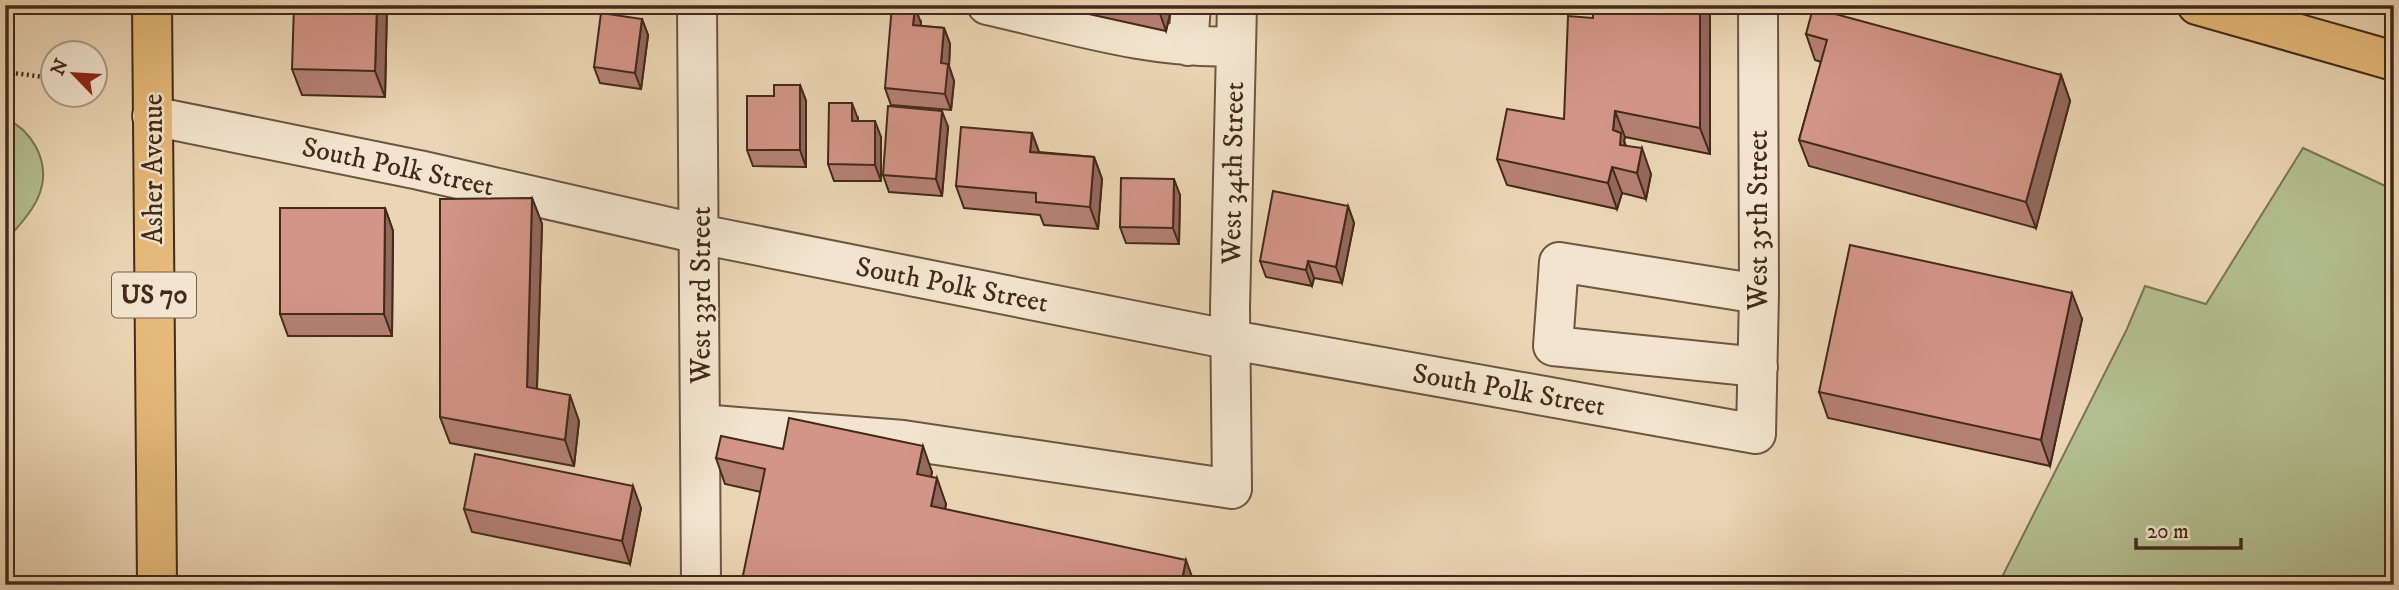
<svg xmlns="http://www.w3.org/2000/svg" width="2399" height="590" viewBox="0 0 2399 590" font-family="'IM FELL DW Pica',serif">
  <rect width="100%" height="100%" fill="#ebd5b4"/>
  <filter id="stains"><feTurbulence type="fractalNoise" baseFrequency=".00286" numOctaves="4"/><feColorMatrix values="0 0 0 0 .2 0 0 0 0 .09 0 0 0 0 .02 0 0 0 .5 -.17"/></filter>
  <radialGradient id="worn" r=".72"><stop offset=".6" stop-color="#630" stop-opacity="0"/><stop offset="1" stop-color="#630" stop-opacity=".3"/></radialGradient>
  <path fill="#b3be90" stroke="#7b7454" stroke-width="2" d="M 5,118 C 18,124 29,134 36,147 C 56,185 31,214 5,241 Z
    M 2303,148 L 2394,190 L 2394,585 L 1998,585 L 2127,329 L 2145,286 L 2206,304 Z"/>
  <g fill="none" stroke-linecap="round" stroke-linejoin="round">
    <defs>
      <path id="minor" d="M 697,5 L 701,585
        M 987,5 C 1068,23 1152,50 1236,46
        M 1188,46 L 1191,5
        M 152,116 L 419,170 L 699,234 L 1232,340 L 1756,434 L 1759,294 L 1758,5
        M 1758,367 L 1553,346 L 1559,262 L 1759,294
        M 701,424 L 903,440 L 1232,489 L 1230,308 L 1237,5"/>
      <path id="major" d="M 152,5 L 157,585
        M 2197,5 L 2394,61"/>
    </defs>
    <use href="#minor" stroke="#6d5540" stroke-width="42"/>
    <use href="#major" stroke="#432a19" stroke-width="42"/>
    <path stroke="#432a19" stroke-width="4.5" stroke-dasharray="2 3.5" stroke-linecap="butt" d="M 5,72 L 52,78"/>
    <use href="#minor" stroke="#f2e4ce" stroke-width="38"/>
    <use href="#major" stroke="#e6ba7a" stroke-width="38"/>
  </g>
  <path fill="#b58074" stroke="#432a19" stroke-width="2" d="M 387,5 L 385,97 L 302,95 L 292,69 Z
    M 1048,5 L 1172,5 L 1166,31 Z
    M 1710,5 L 1710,154 L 1625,137 L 1624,141 L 1626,146 L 1651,174 L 1646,199 L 1622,193 L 1617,209 L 1507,185 L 1497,159 L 1564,119 Z
    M 642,19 L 648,35 L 641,89 L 600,83 L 594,67 Z
    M 921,23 L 921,26 L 944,28 L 950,44 L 949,66 L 954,81 L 951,110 L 891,105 L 885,88 Z
    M 1806,34 L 2061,75 L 2070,101 L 2036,228 L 1809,166 L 1799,140 L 1821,62 L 1815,60 Z
    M 800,85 L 806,101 L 806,167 L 753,166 L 747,150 Z
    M 858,119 L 858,121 L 881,137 L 881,181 L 834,181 L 828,164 Z
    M 948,127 L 942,196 L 889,192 L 883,175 Z
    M 1032,133 L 1039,152 L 1094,157 L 1102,179 L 1098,229 L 1044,225 L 1040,215 L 964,208 L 956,186 Z
    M 1180,195 L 1179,244 L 1126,243 L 1120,227 Z
    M 532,198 L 542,224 L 537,389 L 579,421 L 574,466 L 450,443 L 440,417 Z
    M 1348,206 L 1354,223 L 1342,283 L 1314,278 L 1312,286 L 1266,277 L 1260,261 Z
    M 385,208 L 393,231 L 392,336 L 288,336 L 280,314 Z
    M 2082,319 L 2050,466 L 1828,418 L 1819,392 Z
    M 783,449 L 932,472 L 931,476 L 946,504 L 945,509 L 761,492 L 725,484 L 716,458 Z
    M 641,508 L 630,564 L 472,532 L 464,509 Z"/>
  <path fill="#93685e" stroke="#432a19" stroke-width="2" d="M 377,5 L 387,5 L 385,97 L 375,71 Z
    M 1157,5 L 1172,5 L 1166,31 Z
    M 1700,5 L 1710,5 L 1710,154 L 1700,128 Z
    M 915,7 L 921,23 L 919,42 L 913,25 Z
    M 642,19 L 648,35 L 641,89 L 635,73 Z
    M 944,28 L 950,44 L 949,66 L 954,81 L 951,110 L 945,94 L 941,63 Z
    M 2061,75 L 2070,101 L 2036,228 L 2026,202 Z
    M 800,85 L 806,101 L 806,167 L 800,150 Z
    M 852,103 L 858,119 L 858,137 L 852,121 Z
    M 942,111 L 948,127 L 942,196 L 936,179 Z
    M 1615,111 L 1625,137 L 1624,141 L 1631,159 L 1622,156 L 1613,130 Z
    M 875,121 L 881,137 L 881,181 L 875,165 Z
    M 1032,133 L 1040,155 L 1030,152 Z
    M 1642,148 L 1651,174 L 1646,199 L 1637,173 Z
    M 1094,157 L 1102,179 L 1098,229 L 1090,207 Z
    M 1612,167 L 1622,193 L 1617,209 L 1608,183 Z
    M 1174,179 L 1180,195 L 1179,244 L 1173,228 Z
    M 532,198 L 542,224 L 536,413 L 527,387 Z
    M 1348,206 L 1354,223 L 1342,283 L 1336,267 Z
    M 385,208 L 393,231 L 392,336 L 384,314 Z
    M 1308,261 L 1314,278 L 1312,286 L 1306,270 Z
    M 2072,293 L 2082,319 L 2050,466 L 2041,440 Z
    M 570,395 L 579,421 L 574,466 L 565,440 Z
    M 923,446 L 932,472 L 926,500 L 917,474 Z
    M 937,478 L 946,504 L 940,532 L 931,506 Z
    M 633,486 L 641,508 L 630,564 L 622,541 Z
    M 1186,560 L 1195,585 L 1181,585 Z"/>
  <path fill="#d29587" stroke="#432a19" stroke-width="2" d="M 294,5 L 377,5 L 375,71 L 292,69 Z
    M 892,5 L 915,7 L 913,25 L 944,28 L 941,63 L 948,64 L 945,94 L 885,88 Z
    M 1593,5 L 1700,5 L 1700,128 L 1615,111 L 1613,130 L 1621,133 L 1620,145 L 1642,148 L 1637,173 L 1612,167 L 1608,183 L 1497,159 L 1507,109 L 1564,119 L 1568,16 L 1593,18 Z
    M 1813,8 L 2061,75 L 2026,202 L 1799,140 L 1827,40 L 1806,34 Z
    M 601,13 L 642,19 L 635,73 L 594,67 Z
    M 774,85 L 800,85 L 800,150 L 747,150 L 747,96 L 774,96 Z
    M 829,103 L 852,103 L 852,121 L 875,121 L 875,165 L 828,164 Z
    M 888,106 L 942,111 L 936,179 L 883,175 Z
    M 961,127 L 1032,133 L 1030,152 L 1094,157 L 1090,207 L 1036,202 L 1036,193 L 956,186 Z
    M 1121,178 L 1174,179 L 1173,228 L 1120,227 Z
    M 1273,191 L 1348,206 L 1336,267 L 1308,261 L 1306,270 L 1260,261 Z
    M 532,198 L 527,387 L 570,395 L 565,440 L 440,417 L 440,199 Z
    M 280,208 L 385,208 L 384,314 L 280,314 Z
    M 1850,245 L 2072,293 L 2041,440 L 1819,392 Z
    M 789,418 L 923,446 L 917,474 L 937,478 L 931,506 L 1186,560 L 1181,585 L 741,585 L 765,469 L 716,458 L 721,436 L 783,449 Z
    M 475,454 L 633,486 L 622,541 L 464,509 Z"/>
  <g text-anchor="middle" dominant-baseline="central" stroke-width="5" stroke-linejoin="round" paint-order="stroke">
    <rect fill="#f2e4ce" stroke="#78624f" stroke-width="2" x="112" y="272.5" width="84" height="45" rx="5"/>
    <g font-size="26" font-weight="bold" fill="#432a19">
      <text x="154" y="295">US 70</text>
    </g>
    <g font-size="28" fill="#432a19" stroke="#f2e4ce">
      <text transform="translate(398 167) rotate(12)">South Polk Street</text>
      <text transform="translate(153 169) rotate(-90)">Asher Avenue</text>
      <text transform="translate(1233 173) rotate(-89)">West 34th Street</text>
      <text transform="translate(1758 220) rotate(-90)">West 35th Street</text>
      <text transform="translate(952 285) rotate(11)">South Polk Street</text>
      <text transform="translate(701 295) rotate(-90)">West 33rd Street</text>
      <text transform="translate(1509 390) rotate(10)">South Polk Street</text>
    </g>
  </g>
  <rect width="2399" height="590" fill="none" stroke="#ebd5b4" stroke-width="28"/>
  <rect x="7" y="7" width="2385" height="576" fill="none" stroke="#432a19" stroke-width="3.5"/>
  <rect x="14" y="14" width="2371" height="562" fill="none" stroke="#432a19" stroke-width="2"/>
  <g transform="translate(74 74) rotate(295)"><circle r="33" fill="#f2e4ce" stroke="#ac9a86" stroke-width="2"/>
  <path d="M0-5L12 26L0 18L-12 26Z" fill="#8f2418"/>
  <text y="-10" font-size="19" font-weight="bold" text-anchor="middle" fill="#432a19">N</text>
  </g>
  <path d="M2136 538v10h105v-10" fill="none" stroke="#432a19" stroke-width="3.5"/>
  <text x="2147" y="538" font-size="21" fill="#432a19" stroke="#f2e4ce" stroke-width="5" paint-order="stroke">20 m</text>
  <rect width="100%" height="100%" filter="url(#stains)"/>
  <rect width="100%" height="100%" fill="url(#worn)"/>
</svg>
